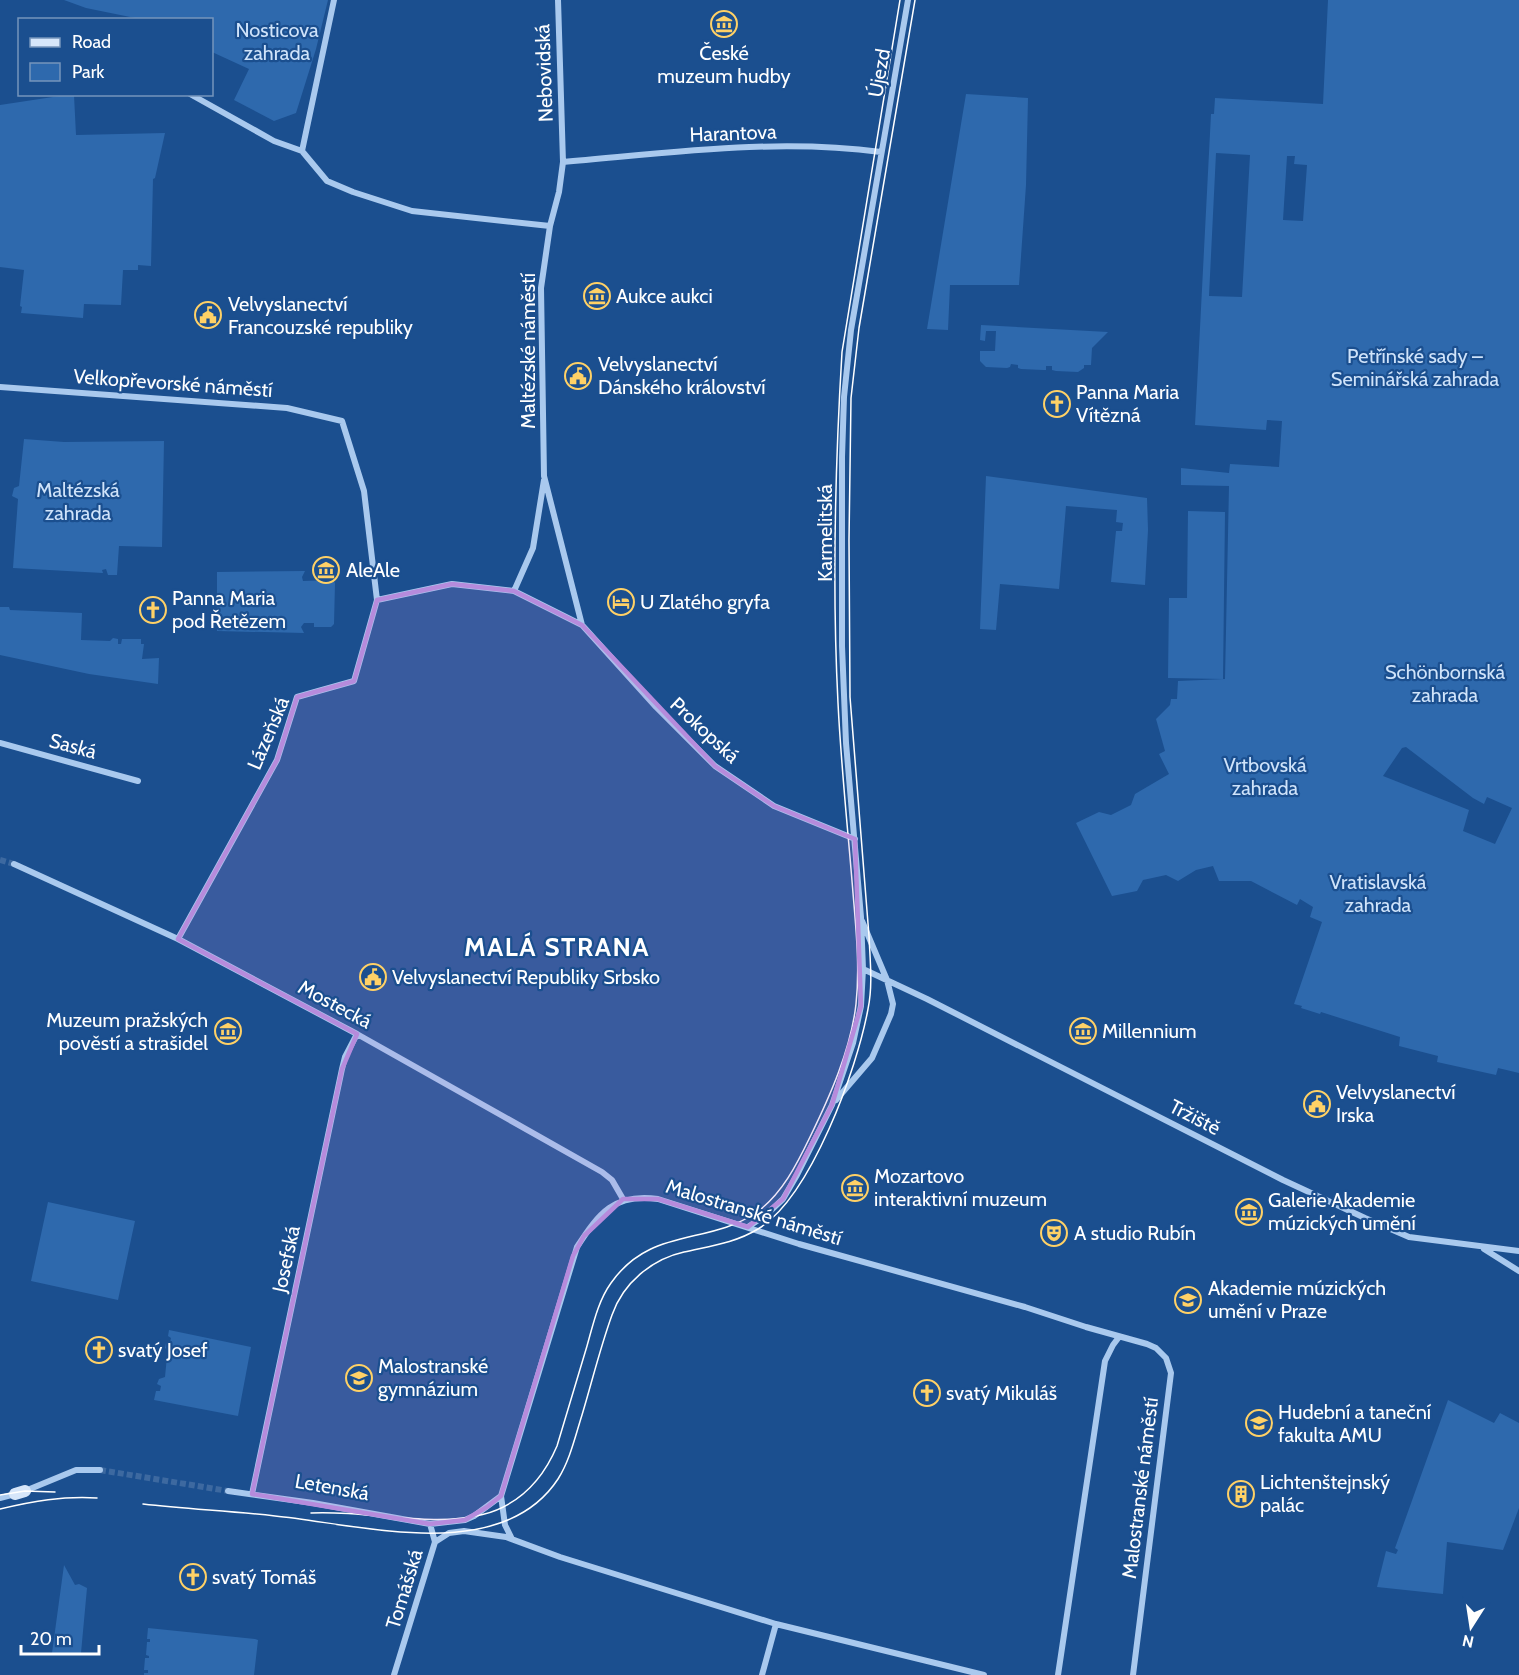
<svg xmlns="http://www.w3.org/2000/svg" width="1519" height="1675" viewBox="0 0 1519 1675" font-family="Cabin,sans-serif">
  <rect width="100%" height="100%" fill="#1b4f8f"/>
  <path fill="#2e69ad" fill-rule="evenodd" d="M 64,0 L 328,0 L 316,49 L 296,113 L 274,121 L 234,100 L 249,69 L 212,52 L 212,20 L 140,19 L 86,8 Z
    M 1328,0 L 1519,0 L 1519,1073 L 1498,1068 L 1496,1075 L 1437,1062 L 1438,1056 L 1399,1046 L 1400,1037 L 1321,1012 L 1320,1014 L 1301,1008 L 1302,1006 L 1294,1004 L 1322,922 L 1310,917 L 1313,907 L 1300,899 L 1297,905 L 1251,881 L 1219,881 L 1213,866 L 1196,870 L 1178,881 L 1166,875 L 1143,880 L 1137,891 L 1112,896 L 1076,823 L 1099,812 L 1111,815 L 1131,805 L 1135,794 L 1169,774 L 1159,754 L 1165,751 L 1156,719 L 1170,705 L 1171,699 L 1177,699 L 1178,681 L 1225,679 L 1229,486 L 1181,485 L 1181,468 L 1229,473 L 1230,464 L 1279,467 L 1282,421 L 1267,420 L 1266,430 L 1195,425 L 1211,114 L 1214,114 L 1215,98 L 1323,104 ZM 1216,153 L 1250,155 L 1242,297 L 1209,296 ZM 1287,156 L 1295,156 L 1294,164 L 1307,165 L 1303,221 L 1283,220 ZM 1406,747 L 1473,798 L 1484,804 L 1487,797 L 1512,808 L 1495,844 L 1463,831 L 1469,810 L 1383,776 L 1402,748 Z
    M 966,94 L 1028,98 L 1026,185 L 1019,285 L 950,285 L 948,330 L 927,329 Z
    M 66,95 L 74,95 L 76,135 L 165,133 L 155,178 L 153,179 L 151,266 L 138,265 L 138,270 L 123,270 L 121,305 L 84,304 L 83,318 L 21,313 L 22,307 L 20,306 L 24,270 L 0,267 L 0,105 Z
    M 981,325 L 1108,332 L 1092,348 L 1091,365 L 1084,365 L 1084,368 L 1078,372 L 1056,371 L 1052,370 L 1052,366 L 1046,366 L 1046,370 L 1043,370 L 1021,369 L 1018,368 L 1018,365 L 1011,364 L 1010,367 L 1007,368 L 986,367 L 980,361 L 980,351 L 995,351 L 996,331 L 986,331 L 985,341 L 980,340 Z
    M 24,439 L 64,442 L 164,441 L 162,547 L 119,546 L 117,575 L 108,575 L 106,569 L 102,570 L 103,573 L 13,568 L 18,499 L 12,496 L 14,488 L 19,486 Z
    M 986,476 L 1147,498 L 1148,530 L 1145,585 L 1111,582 L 1116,531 L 1122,531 L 1123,523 L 1116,522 L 1117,510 L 1066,506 L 1059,589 L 1000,584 L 996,630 L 980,629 Z
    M 1188,511 L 1225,512 L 1223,679 L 1168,678 L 1169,598 L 1187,598 Z
    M 305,571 L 302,577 L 303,581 L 333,580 L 335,583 L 334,624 L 331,627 L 314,627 L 314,623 L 304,623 L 301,627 L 304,633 L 217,631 L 217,572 Z
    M 0,607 L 9,607 L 10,610 L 82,613 L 81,640 L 110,641 L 113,638 L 118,639 L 118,644 L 121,644 L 122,639 L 141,639 L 141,644 L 144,644 L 142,659 L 159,658 L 158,684 L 89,674 L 0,655 Z
    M 48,1202 L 135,1221 L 118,1300 L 31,1281 Z
    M 169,1330 L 251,1347 L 238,1416 L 154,1400 L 156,1391 L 160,1391 L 161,1386 L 157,1384 L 159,1379 L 165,1377 L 167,1356 L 169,1356 L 170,1352 L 165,1348 L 166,1343 L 170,1342 L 171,1338 L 168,1336 Z
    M 1448,1400 L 1494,1423 L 1500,1413 L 1519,1423 L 1519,1508 L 1503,1550 L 1447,1542 L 1443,1594 L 1377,1587 L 1386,1551 L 1396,1554 L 1398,1550 L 1395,1548 Z
    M 64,1565 L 75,1585 L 79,1584 L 87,1588 L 81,1653 L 52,1653 Z
    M 148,1628 L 255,1639 L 258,1640 L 254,1675 L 144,1675 L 144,1673 L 148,1673 L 148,1670 L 144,1670 L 145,1658 L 149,1658 L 149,1656 L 146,1655 L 147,1642 L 150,1642 L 150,1639 L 147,1639 Z"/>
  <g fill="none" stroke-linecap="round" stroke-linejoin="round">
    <path stroke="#3d69a0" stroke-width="6" stroke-dasharray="6 3" stroke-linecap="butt" d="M 0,860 L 14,864
      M 100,1470 L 228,1491"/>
    <path stroke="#a9c9ee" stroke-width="6" d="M 558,0 L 563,162 L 559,192 L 550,226 L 541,288 L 544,476 L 582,625
      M 190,94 L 274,141 L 302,151 L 327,181 L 353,192 L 412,211 L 550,226
      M 302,151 L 334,0
      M 563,162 C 669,153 775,138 881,152
      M 0,387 L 287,408 L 342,421 L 364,491 L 377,600 L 354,681 L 297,697 L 277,760 L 178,939
      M 514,591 L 533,548 L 544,480
      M 377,600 L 452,584 L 514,591 L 582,625 L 656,707 L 715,766 L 774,806 L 855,839
      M 0,743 L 138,781
      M 14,864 L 178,939 L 357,1034 L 602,1172 L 612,1180 L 623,1199
      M 863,969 L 927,999 L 1283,1180 L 1365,1218 L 1409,1237 L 1519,1251
      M 836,1100 L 872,1058 L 891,1014 L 893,1004 L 887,980 L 862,921
      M 748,1227 L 767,1214 L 783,1199 L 797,1175 L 832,1105 L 853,1043 L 861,1006 L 863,969 L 861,917 L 846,743 L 842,646 L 842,457 L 844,397 L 851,330 L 908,0
      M 1484,1249 L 1519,1271
      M 25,1491 L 76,1470 L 100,1470
      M 228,1491 L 313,1503 L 430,1524 L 465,1520 L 474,1516 L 501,1496
      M 252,1494 L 342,1069 L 345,1057 L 357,1034
      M 0,1498 L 15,1494
      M 430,1524 L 435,1542
      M 512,1539 L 505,1525 L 501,1496 L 577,1247 C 599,1213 614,1193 658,1199 L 799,1244 L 1025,1307 L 1086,1327 L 1147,1344 L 1156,1348 L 1166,1358 L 1171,1373 L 1133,1675
      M 394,1675 L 435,1542 L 449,1533 L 464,1531 L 506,1537 L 560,1557 L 776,1624 L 984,1675
      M 762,1675 L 776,1624
      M 1058,1675 L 1105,1361 L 1113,1345 L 1119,1337"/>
    <path stroke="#d6e6fa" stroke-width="12" d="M 15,1494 L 25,1491"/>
    <path stroke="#fff" stroke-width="1.5" d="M 0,1495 L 25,1491 L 55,1492
      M 143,1504 C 187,1509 231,1511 275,1516 C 359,1524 501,1566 558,1479 C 570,1460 575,1437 582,1415 C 592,1382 600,1348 612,1315 C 623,1283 652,1259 684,1252 C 710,1246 735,1243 758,1229 C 811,1197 857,1069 868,1009 C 873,985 870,960 869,936 L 850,697 L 849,540 L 851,398 L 859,328 L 915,0
      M 0,1509 C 34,1501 62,1496 97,1498
      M 311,1513 C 401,1508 510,1557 557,1446 C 567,1413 577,1379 587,1346 C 593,1325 598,1301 611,1283 C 651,1226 708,1246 757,1212 C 782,1194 797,1164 810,1137 C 830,1096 851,1049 856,1004 C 860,967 856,929 853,893 C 848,830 841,766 838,703 C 832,586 835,468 842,352 L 900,0"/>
  </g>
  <path fill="#b68bdc" fill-opacity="0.2" stroke="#b68bdc" stroke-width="4.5" stroke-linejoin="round" d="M 452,584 L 514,591 L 582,625 L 715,766 L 774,806 L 855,839 L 861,1006 L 832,1105 L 783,1199 L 748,1227 L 658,1199 L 623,1199 L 584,1236 L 573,1256 L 501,1496 L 487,1507 L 465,1520 L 430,1524 L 252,1494 L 342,1069 L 357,1034 L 178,939 L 277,760 L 297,697 L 354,681 L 377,600 Z"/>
  <defs>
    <symbol id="museum-ring" viewBox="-11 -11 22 22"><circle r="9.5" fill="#1b4f8f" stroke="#ffd166" stroke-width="1.5"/><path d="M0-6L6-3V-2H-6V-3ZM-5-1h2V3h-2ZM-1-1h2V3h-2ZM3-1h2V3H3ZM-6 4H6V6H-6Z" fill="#ffd166"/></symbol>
    <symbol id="civic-ring" viewBox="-11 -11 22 22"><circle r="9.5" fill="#1b4f8f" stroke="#ffd166" stroke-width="1.5"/><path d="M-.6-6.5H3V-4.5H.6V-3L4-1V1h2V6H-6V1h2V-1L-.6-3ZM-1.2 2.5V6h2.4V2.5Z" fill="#ffd166"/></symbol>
    <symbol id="church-ring" viewBox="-11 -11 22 22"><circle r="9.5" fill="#1b4f8f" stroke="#ffd166" stroke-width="1.5"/><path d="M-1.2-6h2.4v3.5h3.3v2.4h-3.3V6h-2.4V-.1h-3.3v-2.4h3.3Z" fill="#ffd166"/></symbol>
    <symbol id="hotel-ring" viewBox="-11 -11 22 22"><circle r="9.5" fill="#1b4f8f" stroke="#ffd166" stroke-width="1.5"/><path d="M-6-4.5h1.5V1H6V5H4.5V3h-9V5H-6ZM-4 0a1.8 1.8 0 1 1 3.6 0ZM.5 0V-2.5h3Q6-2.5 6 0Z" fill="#ffd166"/></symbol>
    <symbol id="theatre-ring" viewBox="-11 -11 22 22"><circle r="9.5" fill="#1b4f8f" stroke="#ffd166" stroke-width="1.5"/><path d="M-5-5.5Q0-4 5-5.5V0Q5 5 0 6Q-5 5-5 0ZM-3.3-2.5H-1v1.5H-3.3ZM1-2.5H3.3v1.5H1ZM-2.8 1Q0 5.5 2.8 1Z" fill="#ffd166"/></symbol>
    <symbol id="university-ring" viewBox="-11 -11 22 22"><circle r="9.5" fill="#1b4f8f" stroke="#ffd166" stroke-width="1.5"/><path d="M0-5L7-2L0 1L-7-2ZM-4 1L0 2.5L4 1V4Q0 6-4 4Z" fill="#ffd166"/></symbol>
    <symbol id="school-ring" viewBox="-11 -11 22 22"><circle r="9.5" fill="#1b4f8f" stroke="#ffd166" stroke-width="1.5"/><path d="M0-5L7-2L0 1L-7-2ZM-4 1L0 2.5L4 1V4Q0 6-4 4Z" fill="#ffd166"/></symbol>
    <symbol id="building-ring" viewBox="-11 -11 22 22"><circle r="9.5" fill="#1b4f8f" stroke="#ffd166" stroke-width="1.5"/><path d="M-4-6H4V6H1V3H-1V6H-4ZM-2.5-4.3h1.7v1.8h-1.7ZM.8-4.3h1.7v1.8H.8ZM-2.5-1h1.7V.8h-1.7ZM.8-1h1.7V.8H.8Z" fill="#ffd166"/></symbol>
  </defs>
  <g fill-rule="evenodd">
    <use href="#museum-ring" x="709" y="9" width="30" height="30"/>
    <use href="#museum-ring" x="582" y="281" width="30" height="30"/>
    <use href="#civic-ring" x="193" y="300" width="30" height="30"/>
    <use href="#civic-ring" x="563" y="361" width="30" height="30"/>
    <use href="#church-ring" x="1042" y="389" width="30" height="30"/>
    <use href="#museum-ring" x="311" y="555" width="30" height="30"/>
    <use href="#hotel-ring" x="606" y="587" width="30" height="30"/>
    <use href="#church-ring" x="138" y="595" width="30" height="30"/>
    <use href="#civic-ring" x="358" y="962" width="30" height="30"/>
    <use href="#museum-ring" x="213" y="1016" width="30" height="30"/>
    <use href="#museum-ring" x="1068" y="1016" width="30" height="30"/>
    <use href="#civic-ring" x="1302" y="1089" width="30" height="30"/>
    <use href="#museum-ring" x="840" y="1173" width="30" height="30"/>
    <use href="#museum-ring" x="1234" y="1197" width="30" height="30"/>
    <use href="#theatre-ring" x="1039" y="1218" width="30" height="30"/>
    <use href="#university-ring" x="1173" y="1285" width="30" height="30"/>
    <use href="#church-ring" x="84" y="1335" width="30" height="30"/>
    <use href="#school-ring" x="344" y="1363" width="30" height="30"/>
    <use href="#church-ring" x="912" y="1378" width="30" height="30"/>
    <use href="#university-ring" x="1244" y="1408" width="30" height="30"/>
    <use href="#building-ring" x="1226" y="1479" width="30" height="30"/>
    <use href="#church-ring" x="178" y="1562" width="30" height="30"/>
  </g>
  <g text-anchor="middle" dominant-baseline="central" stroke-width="4.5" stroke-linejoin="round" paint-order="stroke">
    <g font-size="20" fill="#cfe3fa" stroke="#1b4f8f">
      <text x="277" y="30">Nosticova<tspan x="277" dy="23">zahrada</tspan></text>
      <text x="1415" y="356">Petřínské sady –<tspan x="1415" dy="23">Seminářská zahrada</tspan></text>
      <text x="78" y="490">Maltézská<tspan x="78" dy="23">zahrada</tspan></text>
      <text x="1445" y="672">Schönbornská<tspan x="1445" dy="23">zahrada</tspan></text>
      <text x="1265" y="765">Vrtbovská<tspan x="1265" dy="23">zahrada</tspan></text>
      <text x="1378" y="882">Vratislavská<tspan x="1378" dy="23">zahrada</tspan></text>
    </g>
    <g font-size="20" fill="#fff" stroke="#1b4f8f" text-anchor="start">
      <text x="724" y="53" text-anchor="middle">České<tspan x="724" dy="23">muzeum hudby</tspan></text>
      <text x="616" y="296">Aukce aukci</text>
      <text x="228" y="304">Velvyslanectví<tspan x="228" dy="23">Francouzské republiky</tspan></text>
      <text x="598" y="364">Velvyslanectví<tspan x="598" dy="23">Dánského království</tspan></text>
      <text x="1076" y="392">Panna Maria<tspan x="1076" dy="23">Vítězná</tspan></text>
      <text x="346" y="570">AleAle</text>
      <text x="172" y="598">Panna Maria<tspan x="172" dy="23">pod Řetězem</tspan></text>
      <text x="640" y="602">U Zlatého gryfa</text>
      <text x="392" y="977">Velvyslanectví Republiky Srbsko</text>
      <text x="208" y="1020" text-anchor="end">Muzeum pražských<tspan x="208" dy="23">pověstí a strašidel</tspan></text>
      <text x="1102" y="1031">Millennium</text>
      <text x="1336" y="1092">Velvyslanectví<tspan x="1336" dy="23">Irska</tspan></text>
      <text x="874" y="1176">Mozartovo<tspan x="874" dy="23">interaktivní muzeum</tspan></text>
      <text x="1268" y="1200">Galerie Akademie<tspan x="1268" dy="23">múzických umění</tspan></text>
      <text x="1074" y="1233">A studio Rubín</text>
      <text x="1208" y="1288">Akademie múzických<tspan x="1208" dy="23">umění v Praze</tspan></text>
      <text x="118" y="1350">svatý Josef</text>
      <text x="378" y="1366">Malostranské<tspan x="378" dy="23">gymnázium</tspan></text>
      <text x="946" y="1393">svatý Mikuláš</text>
      <text x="1278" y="1412">Hudební a taneční<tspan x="1278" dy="23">fakulta AMU</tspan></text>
      <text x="1260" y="1482">Lichtenštejnský<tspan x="1260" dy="23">palác</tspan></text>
      <text x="212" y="1577">svatý Tomáš</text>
    </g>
    <g font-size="20" fill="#fff" stroke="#1b4f8f">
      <text transform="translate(544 73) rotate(-92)">Nebovidská</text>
      <text transform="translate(879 73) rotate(-80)">Újezd</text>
      <text transform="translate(733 133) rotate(-2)">Harantova</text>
      <text transform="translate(528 351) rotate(-90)">Maltézské náměstí</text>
      <text transform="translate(173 383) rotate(4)">Velkopřevorské náměstí</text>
      <text transform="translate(825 533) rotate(-90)">Karmelitská</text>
      <text transform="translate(705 730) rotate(43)">Prokopská</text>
      <text transform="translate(268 733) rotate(-67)">Lázeňská</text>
      <text transform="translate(73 746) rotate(15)">Saská</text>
      <text transform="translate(335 1004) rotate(28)">Mostecká</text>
      <text transform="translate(1195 1117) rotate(27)">Tržiště</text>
      <text transform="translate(754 1212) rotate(17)">Malostranské náměstí</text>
      <text transform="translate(286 1259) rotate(-78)">Josefská</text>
      <text transform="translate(332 1487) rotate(10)">Letenská</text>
      <text transform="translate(1140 1488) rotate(-83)">Malostranské náměstí</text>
      <text transform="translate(404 1589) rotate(-73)">Tomášská</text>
    </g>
    <g font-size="26" font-weight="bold" letter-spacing="1.5" fill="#fff" stroke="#1b4f8f">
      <text x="557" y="947">MALÁ STRANA</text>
    </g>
  </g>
  <rect x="18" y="18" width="195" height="78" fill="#1b4f8f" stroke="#7695bc" stroke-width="1.5"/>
  <rect x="30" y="38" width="30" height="9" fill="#d6e6fa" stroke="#7695bc" stroke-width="1.5"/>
  <text x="72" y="48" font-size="18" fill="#ffffff">Road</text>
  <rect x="30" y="63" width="30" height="18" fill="#2e69ad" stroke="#7695bc" stroke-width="1.5"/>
  <text x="72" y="78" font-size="18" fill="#ffffff">Park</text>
  <g transform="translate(1471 1627) rotate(192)" stroke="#1b4f8f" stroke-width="4.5" paint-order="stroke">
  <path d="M0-4.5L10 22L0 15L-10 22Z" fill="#ffffff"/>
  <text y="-9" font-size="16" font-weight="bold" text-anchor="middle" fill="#ffffff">N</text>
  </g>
  <path d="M21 1645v9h78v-9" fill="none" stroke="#ffffff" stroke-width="3"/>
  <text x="30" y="1645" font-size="18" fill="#ffffff" stroke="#1b4f8f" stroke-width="4.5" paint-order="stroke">20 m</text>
</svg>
